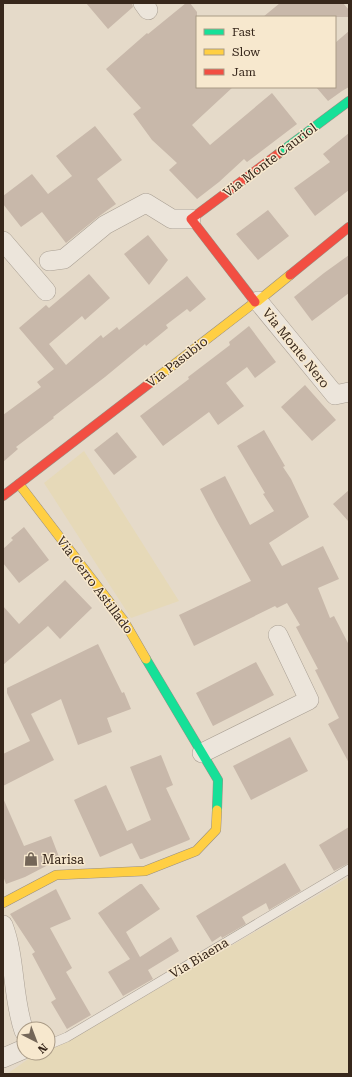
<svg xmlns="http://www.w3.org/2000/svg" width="352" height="1077" viewBox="0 0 352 1077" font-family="'Roboto Serif',serif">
  <rect width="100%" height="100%" fill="#e5dac9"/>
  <path fill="#e6d9b8" d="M 84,451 L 179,601 L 131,618 L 44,483 Z
    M 349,877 L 349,1074 L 7,1074 L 31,1057 L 40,1053 L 48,1053 L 48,1050 L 65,1043 Z"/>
  <path fill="#c8b8aa" d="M 86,3 L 132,3 L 133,7 L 108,29 Z
    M 186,3 L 190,3 L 197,12 L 197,87 L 233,87 L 192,125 L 210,145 L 272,93 L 297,124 L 247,162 L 244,159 L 219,182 L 197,199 L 169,170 L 177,163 L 152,140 L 133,114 L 141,108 L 106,69 L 147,33 L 148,34 Z
    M 280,3 L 343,3 L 349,10 L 349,17 L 263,17 Z
    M 349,31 L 349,87 L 342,91 L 328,101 L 316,87 L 335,87 L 335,43 Z
    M 95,126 L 122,160 L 97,179 L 116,204 L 98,217 L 66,243 L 42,212 L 21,227 L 3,204 L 3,196 L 32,174 L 48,194 L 72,176 L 56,156 Z
    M 349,133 L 349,190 L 315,216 L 294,188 L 330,162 L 323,154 Z
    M 268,210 L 289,236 L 258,260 L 236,234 Z
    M 148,235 L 168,260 L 149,285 L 124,254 Z
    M 349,255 L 349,293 L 312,321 L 294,297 L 324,273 Z
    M 89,274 L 110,298 L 85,320 L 82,316 L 49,344 L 66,365 L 101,335 L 103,338 L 117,327 L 119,330 L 187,276 L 206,299 L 190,312 L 187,309 L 166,325 L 168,328 L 146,346 L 145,344 L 105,377 L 53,417 L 54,418 L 16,447 L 18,449 L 3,462 L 3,415 L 41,387 L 37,382 L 54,369 L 19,328 L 46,305 L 49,308 Z
    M 249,326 L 276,362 L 255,378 L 247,367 L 226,383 L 244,406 L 218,425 L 209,412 L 163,446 L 140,416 L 189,379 L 188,377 L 230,345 L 229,342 Z
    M 305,385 L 336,420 L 312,441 L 281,407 Z
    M 264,430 L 285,466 L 283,467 L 291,479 L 309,517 L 269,543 L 282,566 L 323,546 L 339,579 L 318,588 L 330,618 L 334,616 L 349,645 L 349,763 L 328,724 L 339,718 L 315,670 L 318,669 L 296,627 L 300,625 L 287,603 L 277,608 L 275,606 L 194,646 L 179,615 L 251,581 L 217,521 L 200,489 L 225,476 L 250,525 L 274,511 L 263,494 L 265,493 L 237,446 Z
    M 117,432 L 137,457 L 114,475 L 94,450 Z
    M 349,490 L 349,522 L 333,504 Z
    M 24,527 L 49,560 L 19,583 L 3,563 L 3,549 L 13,540 L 11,538 Z
    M 65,580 L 92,608 L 60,639 L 48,626 L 3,665 L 3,606 L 19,624 Z
    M 98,644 L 122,693 L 124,692 L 131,709 L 107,718 L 112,732 L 78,745 L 61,699 L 31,714 L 54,760 L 3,786 L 3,754 L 30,741 L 7,693 L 7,688 Z
    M 256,662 L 274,695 L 213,726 L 196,693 Z
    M 290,737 L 308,771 L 251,800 L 233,766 Z
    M 161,755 L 173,785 L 166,788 L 190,839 L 189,840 L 142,859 L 140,859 L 132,843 L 100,857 L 74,800 L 106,785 L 127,831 L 151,820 L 130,767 Z
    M 3,798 L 24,846 L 51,836 L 61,862 L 50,864 L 25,877 L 6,884 L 3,876 Z
    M 349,827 L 349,863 L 334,871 L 319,845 Z
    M 285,863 L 301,891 L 269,910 L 266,903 L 242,917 L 246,924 L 222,938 L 221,936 L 212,942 L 196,916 Z
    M 140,884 L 142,884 L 160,909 L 126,932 L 140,957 L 171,937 L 179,951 L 148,970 L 153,979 L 123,996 L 108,972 L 130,959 L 98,913 Z
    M 56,889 L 71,919 L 50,928 L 72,968 L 66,972 L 91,1015 L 67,1029 L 51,1002 L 56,999 L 32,954 L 35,952 L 10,914 Z"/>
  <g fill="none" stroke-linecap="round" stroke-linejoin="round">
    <defs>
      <path id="lane" d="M 48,1045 L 67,1037 L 349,869"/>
      <path id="street" d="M 143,3 L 148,10
        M 3,241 L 46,291
        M 49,261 L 64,259 L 105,225 L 146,203 L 172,219 L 191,219
        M 258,301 L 335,395 L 349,392
        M 202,753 L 309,700 L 278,635
        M 3,925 C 16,959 12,997 24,1031
        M 3,1058 L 24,1049"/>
      <path id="fast" d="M 278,154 L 349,101
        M 146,659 L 218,780 L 217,810"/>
      <path id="slow" d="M 150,383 L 255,302 L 258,301 L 290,275
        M 19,484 L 124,621 L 146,659
        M 3,903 L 56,875 L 145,871 L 196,851 L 216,830 L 217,810"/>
      <path id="jam" d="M 290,275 L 349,227
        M 255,302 L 191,219 L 278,154
        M 3,496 L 150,383"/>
    </defs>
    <use href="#lane" stroke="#a99f93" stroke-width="10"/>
    <use href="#street" stroke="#a99f93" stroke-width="20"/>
    <use href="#fast" stroke="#998f83" stroke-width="10"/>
    <use href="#slow" stroke="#998f83" stroke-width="10"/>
    <use href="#jam" stroke="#998f83" stroke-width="10"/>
    <use href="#lane" stroke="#ece5db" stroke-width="9"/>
    <use href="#street" stroke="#ece5db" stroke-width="19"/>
    <use href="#fast" stroke="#16e098" stroke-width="9"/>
    <use href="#slow" stroke="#ffcf43" stroke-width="9"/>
    <use href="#jam" stroke="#f24e42" stroke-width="9"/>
  </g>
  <defs>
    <symbol id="shop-bare" viewBox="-9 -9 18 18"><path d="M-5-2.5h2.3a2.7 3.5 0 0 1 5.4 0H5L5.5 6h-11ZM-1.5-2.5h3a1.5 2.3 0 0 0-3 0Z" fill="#746658" stroke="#f7e8ce" stroke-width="2.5" paint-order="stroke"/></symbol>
  </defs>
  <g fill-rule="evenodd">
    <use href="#shop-bare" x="21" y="849" width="20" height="20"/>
  </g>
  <g text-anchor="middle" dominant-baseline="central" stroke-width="3" stroke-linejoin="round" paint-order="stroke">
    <g font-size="13" fill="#37271b" stroke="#f7e8ce">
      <text transform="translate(270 160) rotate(-37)">Via Monte Cauriol</text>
      <text transform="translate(296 348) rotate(51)">Via Monte Nero</text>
      <text transform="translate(177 362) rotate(-38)">Via Pasubio</text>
      <text transform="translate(95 585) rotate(53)">Via Cerro Astillado</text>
      <text transform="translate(199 958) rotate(-31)">Via Biaena</text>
    </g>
    <g font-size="13" fill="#37271b" stroke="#f7e8ce" text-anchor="start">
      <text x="42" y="859">Marisa</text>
    </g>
  </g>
  <rect width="352" height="1077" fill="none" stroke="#37271b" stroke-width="8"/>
  <rect x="196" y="16" width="140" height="72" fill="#f7e8ce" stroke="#aa9b86"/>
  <rect x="204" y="29" width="20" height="6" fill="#16e098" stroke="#aa9b86"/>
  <text x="232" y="36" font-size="12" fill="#37271b">Fast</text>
  <rect x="204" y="49" width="20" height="6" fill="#ffcf43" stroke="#aa9b86"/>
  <text x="232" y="56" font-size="12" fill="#37271b">Slow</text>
  <rect x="204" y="69" width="20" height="6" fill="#f24e42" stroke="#aa9b86"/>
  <text x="232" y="76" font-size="12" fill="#37271b">Jam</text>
  <g transform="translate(36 1041) rotate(138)"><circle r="19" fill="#f7e8ce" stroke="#aa9b86"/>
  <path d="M0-3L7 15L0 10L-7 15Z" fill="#746658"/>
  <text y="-6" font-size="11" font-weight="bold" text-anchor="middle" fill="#37271b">N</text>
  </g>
</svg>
